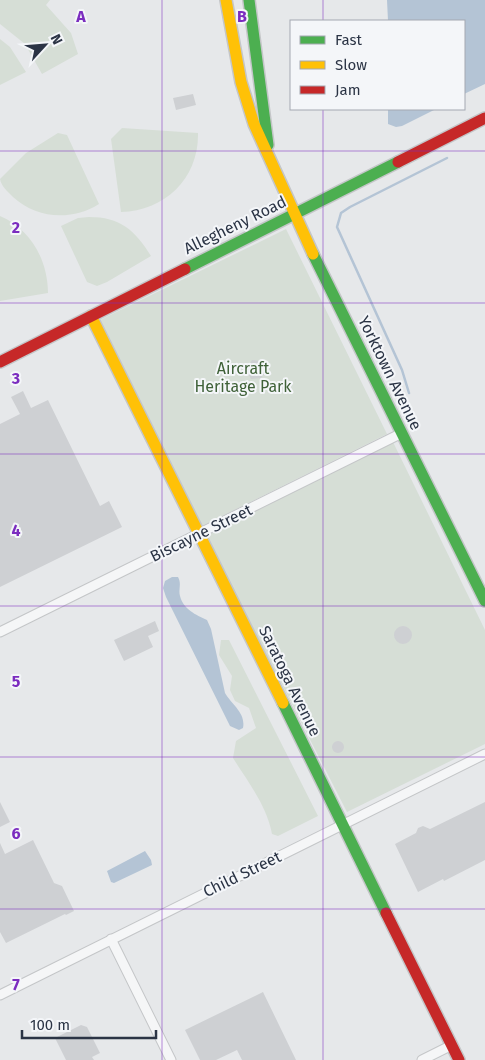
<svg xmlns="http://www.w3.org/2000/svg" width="485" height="1060" viewBox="0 0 485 1060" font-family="'Fira Sans',sans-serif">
  <rect width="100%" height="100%" fill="#e6e8ea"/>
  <path fill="#d6ded6" d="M 0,0 L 50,0 L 46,5 L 71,33 L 78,54 L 42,74 L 25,44 L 0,24 Z
    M 0,39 L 10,47 L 26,72 L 0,85 Z
    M 122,128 L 198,133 C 199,178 165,211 121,212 L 111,139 Z
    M 58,133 L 67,135 L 99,204 C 72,221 37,219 13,197 C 8,192 1,186 0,179 L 26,153 Z
    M 0,216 C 31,229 48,261 48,293 L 0,301 Z
    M 89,217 C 120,217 135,230 151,256 L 107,282 L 97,286 L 87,282 L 61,226 L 78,218 Z
    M 286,229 L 387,434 L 202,526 L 100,320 Z
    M 392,440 L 485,630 L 485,744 L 347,812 L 205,534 Z
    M 221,640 L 229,640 L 318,816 L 278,836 L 272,834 C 267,806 248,782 233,758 L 236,741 L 256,728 L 249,708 L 235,701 L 230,690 L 232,676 L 219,655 Z"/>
  <path fill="#b4c4d5" d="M 387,0 L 485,0 L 485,84 L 464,94 L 464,21 L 388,21 Z
    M 388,109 L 436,109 L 402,126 L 396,127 L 388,124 Z
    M 172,577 L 178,577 C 182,584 178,589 180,596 C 183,609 196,615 207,620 L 211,629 L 225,693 C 232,705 246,713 243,728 L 239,730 L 230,726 L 166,597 L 163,588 L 165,581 Z
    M 145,851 L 151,860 L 152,865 L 114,883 L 111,882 L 107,871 Z"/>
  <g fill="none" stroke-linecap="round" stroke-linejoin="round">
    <path stroke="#b4c4d5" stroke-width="2.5" d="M 409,393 L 402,370 L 337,227 L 341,213 L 350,207 L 447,158"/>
  </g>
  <path fill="#ced0d3" d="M 193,94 L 196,105 L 176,110 L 173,98 Z
    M 252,360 L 262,361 L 267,371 L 261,378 L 251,379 L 246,369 Z
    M 23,391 L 31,408 L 48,400 L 100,506 L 109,501 L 122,527 L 0,587 L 0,424 L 20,414 L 11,397 Z
    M 155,621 L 159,631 L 148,636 L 153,647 L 124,661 L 114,640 Z
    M394 635a9 9 0 1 1 18 0a9 9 0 1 1-18 0Z
    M332 747a6 6 0 1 1 12 0a6 6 0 1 1-12 0Z
    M 0,802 L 10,822 L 0,827 Z
    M 485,802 L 485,860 L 444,881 L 443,879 L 418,892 L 395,844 L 416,833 L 418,828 L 423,826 L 430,829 Z
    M 33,840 L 54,883 L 62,886 L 74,911 L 66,915 L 65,914 L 6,943 L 0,932 L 0,843 L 5,854 Z
    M 263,992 L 296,1060 L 242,1060 L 237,1050 L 216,1060 L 200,1060 L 185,1030 Z
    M 81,1025 L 87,1027 L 100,1053 L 92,1057 L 94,1060 L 66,1060 L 55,1038 Z"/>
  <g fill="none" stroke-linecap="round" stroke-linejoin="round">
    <defs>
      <path id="street" d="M 0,632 L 402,433
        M 111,939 L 171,1060
        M 0,995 L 485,754
        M 422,1060 L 452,1045"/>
      <path id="fast" d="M 249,0 L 268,145
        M 313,254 L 485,601
        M 185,269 L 398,162
        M 283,703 L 386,913"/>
      <path id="slow" d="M 226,0 L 241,82 L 254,124 L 313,254
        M 91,316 L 283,703"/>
      <path id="jam" d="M 398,162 L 485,118
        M 0,362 L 185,269
        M 386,913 L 459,1060"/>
    </defs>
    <use href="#street" stroke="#c4c6c8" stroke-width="11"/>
    <use href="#fast" stroke="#c4c6c8" stroke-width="14"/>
    <use href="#slow" stroke="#c4c6c8" stroke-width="14"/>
    <use href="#jam" stroke="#c4c6c8" stroke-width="14"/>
    <use href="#street" stroke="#f5f6f7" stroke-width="9"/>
    <use href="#fast" stroke="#4caf50" stroke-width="11"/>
    <use href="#slow" stroke="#ffc107" stroke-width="11"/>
    <use href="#jam" stroke="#c62828" stroke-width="11"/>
  </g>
  <path fill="none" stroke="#7b2cbf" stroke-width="1" stroke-opacity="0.55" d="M 162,0 L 162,1060M 323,0 L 323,21M 323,109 L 323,1060M 0,151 L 485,151M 0,303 L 485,303M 0,454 L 485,454M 0,606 L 485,606M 0,757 L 485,757M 0,909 L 485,909"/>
  <g text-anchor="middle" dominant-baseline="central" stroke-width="4" stroke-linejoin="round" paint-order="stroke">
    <g font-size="16" fill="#2b3445" stroke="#f4f6f9">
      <text transform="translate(235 225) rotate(-26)">Allegheny Road</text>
      <text transform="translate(390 373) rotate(64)">Yorktown Avenue</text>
      <text transform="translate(201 533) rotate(-26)">Biscayne Street</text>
      <text transform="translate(290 681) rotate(64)">Saratoga Avenue</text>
      <text transform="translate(242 874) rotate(-26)">Child Street</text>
    </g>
    <g font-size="16" fill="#3f6138" stroke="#f4f6f9">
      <text x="243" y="368">Aircraft<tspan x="243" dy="18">Heritage Park</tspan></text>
    </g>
  </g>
  <g font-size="16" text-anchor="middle" font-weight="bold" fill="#7b2cbf" stroke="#f4f6f9" stroke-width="4" stroke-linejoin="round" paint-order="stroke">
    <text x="81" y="22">A</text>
    <text x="242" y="22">B</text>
    <text x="16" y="233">2</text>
    <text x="16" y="384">3</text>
    <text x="16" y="536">4</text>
    <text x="16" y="687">5</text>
    <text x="16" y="839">6</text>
    <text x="16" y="990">7</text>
  </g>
  <rect x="290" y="20" width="175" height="90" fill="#f4f6f9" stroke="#a4a8b1"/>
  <rect x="300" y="36" width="25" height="8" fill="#4caf50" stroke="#a4a8b1"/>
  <text x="335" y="45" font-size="15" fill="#2b3445">Fast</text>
  <rect x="300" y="61" width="25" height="8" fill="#ffc107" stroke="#a4a8b1"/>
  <text x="335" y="70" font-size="15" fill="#2b3445">Slow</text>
  <rect x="300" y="86" width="25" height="8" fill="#c62828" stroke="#a4a8b1"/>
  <text x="335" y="95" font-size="15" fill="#2b3445">Jam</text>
  <g transform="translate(45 45) rotate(64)" stroke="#f4f6f9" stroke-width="4" paint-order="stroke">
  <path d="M0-4L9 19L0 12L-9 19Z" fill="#2b3445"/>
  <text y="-8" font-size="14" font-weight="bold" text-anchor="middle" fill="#2b3445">N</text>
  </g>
  <path d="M22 1030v8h134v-8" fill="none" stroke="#2b3445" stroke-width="2.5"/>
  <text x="30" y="1030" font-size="15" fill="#2b3445" stroke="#f4f6f9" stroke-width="4" paint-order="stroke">100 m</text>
</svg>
